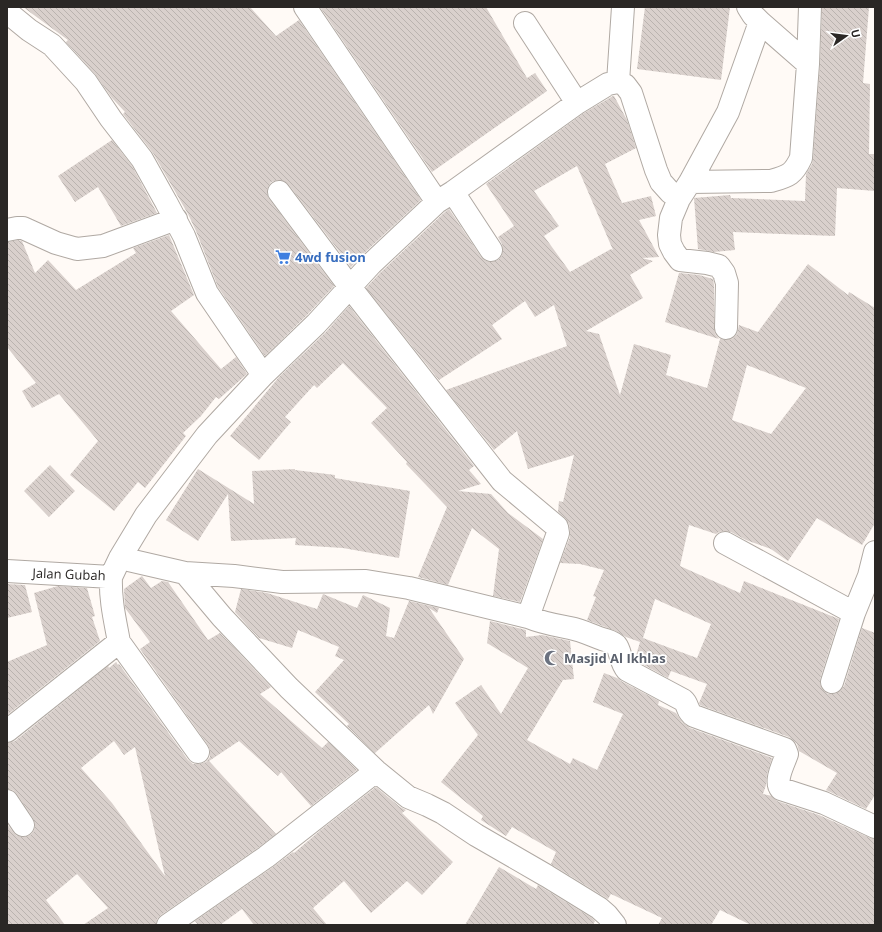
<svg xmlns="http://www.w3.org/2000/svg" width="882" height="932" viewBox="0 0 882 932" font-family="'Open Sans',sans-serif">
  <defs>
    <pattern id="building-back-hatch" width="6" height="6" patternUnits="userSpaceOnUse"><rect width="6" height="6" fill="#d9d0cc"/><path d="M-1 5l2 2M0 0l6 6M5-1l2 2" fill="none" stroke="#bab3af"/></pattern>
  </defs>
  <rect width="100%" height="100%" fill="#fffaf6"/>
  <path fill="url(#building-back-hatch)" fill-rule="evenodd" d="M 23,7 L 250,7 L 276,36 L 299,20 L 421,200 L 362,255 L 351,267 L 289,185 L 284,181 L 278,180 L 271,182 L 268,187 L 267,193 L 269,199 L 334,286 L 307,315 L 265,356 L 218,287 L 196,231 L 188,214 L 153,153 L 123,114 L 125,112 L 112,98 L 95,74 L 66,42 L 68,40 Z
    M 320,7 L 486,7 L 527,78 L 535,73 L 547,91 L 432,172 Z
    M 645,7 L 730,7 L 721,80 L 637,69 Z
    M 822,7 L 869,7 L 863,83 L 870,84 L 869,154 L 875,154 L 875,191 L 837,188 L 835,236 L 733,232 L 735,250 L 714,252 L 698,249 L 694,198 L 730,195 L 731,198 L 805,201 L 806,174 L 812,164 L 813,159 L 820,65 Z
    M 613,96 L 614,96 L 627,120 L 636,148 L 605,164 L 622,203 L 651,196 L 656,216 L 639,220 L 659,257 L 642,258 L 653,261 L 630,275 L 643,298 L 586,331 L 599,334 L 620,395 L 634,344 L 671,355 L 666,375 L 707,388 L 720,339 L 726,340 L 732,339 L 737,334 L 739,325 L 758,332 L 808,264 L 848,295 L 849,292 L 875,308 L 875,523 L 862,545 L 817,518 L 788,561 L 771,549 L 746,540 L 731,532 L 724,531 L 719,532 L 716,534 L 689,525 L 680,566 L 740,593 L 744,581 L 839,619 L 820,679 L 820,684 L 823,690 L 828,694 L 835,694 L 840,691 L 844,686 L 862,628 L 875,633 L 875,795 L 866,809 L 826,790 L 837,773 L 799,751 L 797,744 L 793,740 L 789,737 L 700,705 L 699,703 L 707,684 L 671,671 L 668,678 L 635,660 L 635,659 L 640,642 L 626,637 L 616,631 L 587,620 L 596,597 L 593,596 L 604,570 L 580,564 L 560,563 L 570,537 L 570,531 L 569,524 L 565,518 L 558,512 L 559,501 L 563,502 L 574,455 L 528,469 L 517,431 L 494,450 L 446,390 L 567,346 L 554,305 L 535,317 L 525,301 L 492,325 L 502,339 L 439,380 L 366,288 L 380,273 L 445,212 L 449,209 L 481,257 L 486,261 L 491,262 L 498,260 L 502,255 L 503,250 L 502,244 L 498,237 L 514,226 L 486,184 L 584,113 ZM 577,166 L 613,250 L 611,249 L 570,272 L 544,236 L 559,226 L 534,191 ZM 747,365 L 806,388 L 771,434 L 732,420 ZM 655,599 L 711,624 L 697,658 L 643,638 Z
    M 112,140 L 132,166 L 157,213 L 121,226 L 98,187 L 75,202 L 58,176 Z
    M 169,235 L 194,295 L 171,311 L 221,369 L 236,357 L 247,374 L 219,399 L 216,397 L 201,416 L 183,433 L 186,436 L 145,488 L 138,482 L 114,511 L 70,475 L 98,441 L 59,394 L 32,408 L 22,391 L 36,383 L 7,347 L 7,242 L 18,240 L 22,241 L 35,273 L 48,260 L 76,290 L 136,253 L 133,248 Z
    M 679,273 L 699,275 L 713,279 L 714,285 L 714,328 L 715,334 L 719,339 L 665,322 Z
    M 349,306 L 474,466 L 469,470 L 481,484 L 458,491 L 491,494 L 508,513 L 543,539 L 520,602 L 493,596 L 499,549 L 472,528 L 448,585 L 418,577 L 447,507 L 406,464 L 407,462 L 371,423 L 387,408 L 343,363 L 317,388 L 314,385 L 285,417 L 291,422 L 259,460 L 230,436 L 279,377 L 325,333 Z
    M 50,465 L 75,491 L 49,517 L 24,491 Z
    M 198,469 L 254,504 L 252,471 L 295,469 L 295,470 L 335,475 L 335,478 L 410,491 L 399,558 L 343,548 L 295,545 L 296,538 L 231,541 L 228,494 L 198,541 L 166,520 Z
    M 142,576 L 151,588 L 162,581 L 168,582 L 208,640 L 220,633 L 271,687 L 260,694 L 322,748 L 328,742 L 357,770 L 311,806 L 281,772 L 278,776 L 239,741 L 209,761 L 276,834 L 259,847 L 161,915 L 157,919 L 156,925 L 83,925 L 108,908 L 77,874 L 46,900 L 65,925 L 7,925 L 7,824 L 13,832 L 17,836 L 23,837 L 30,835 L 34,831 L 35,825 L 33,818 L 17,794 L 13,790 L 7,789 L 7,743 L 9,743 L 15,741 L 108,666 L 109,668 L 116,662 L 118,665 L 119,664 L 188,760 L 193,764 L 200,764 L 206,762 L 210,757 L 210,750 L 208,745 L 140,649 L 150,642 L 125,608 L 124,589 ZM 114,741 L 124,755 L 135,747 L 165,876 L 112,803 L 81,768 Z
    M 7,584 L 25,585 L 32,612 L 7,618 Z
    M 58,586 L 87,588 L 95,616 L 92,617 L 100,641 L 7,715 L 7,662 L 47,645 L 34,593 Z
    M 241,589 L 267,593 L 317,609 L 323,594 L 357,608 L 363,595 L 390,608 L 386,636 L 394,638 L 409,601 L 439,608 L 437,613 L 429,608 L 464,659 L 433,714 L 429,705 L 375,753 L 347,726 L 349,724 L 315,692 L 344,660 L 335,656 L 339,647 L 298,630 L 292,648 L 259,638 L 235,612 Z
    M 490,621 L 526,630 L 526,637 L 542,635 L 570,641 L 574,679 L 563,680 L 527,740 L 570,764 L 573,758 L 597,770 L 623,714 L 593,702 L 604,673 L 617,678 L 621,681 L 659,701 L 658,705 L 676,713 L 682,722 L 690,728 L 772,758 L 767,774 L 766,785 L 763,794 L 772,796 L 777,801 L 819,815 L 870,838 L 875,839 L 875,925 L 751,925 L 720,910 L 711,925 L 658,925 L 662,918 L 611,894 L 608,899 L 551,864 L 556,852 L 512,827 L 506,836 L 481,820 L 483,816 L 441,782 L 478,735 L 455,703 L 481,685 L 501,714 L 528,668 L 487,643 Z
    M 376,787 L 400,807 L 406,810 L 402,813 L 453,862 L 422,895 L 407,881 L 371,913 L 344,881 L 313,908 L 327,925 L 254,925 L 242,909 L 220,925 L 198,925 L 195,921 L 273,867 L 293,852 L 294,853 L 322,829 Z
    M 499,867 L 536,889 L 538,885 L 592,918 L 595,921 L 593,925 L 465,925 Z"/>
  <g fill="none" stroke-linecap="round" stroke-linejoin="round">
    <defs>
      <path id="minor" d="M 305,7 L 437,202
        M 748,7 L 753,15 L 760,22 L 808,64
        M 7,12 L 29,30 L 52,45 L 86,82 L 111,119 L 142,159 L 166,202 L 184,236 L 207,293 L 263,375
        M 525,23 L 577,103
        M 618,82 L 623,7
        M 690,182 L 771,181 C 788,176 793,175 801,158 L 808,64 L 810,7
        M 279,192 L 350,287 L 502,481 L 557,527 L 558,533 L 528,617
        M 453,192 L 491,250
        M 7,230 L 17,228 L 23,228 L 56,243 L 77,249 L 103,246 L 176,219
        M 726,328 L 727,283 L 724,273 L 719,266 L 707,263 L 680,260 L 674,252 L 670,244 L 669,235 L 671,218 L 679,199 L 690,182 L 728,112 L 760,22
        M 725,543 L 854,613
        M 120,558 L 185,573 L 234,576 L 282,582 L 366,581 L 409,588 L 528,617 C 542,623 555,625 570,628 C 581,630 591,635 602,639 C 606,640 612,642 616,645 C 621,651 620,662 627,670 L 683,700 C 689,705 686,711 694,716 L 785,749 L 787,754 C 784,763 774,781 781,789 L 824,803 L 875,827
        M 7,571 L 111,577 L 120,558 L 146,515 L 207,435 L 263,375 L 316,324 L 371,264 L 437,202 L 453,192 L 577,103 L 608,84 L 618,82 L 625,85 L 631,93 L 656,170 L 661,182 L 670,192 L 679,199
        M 185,573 L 222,617 L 289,688 L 376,771 L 408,797 L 427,805 L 443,813 L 476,835 L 547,876 L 599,908 L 607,915 L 615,925
        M 111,577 C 110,600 115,620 119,642
        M 832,682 L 854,613 L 869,576 L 875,552
        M 7,731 L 119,642 L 198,752
        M 7,801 L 23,825
        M 168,925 L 266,857 L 376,771"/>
    </defs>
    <use href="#minor" stroke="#b0a9a3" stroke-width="24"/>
    <use href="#minor" stroke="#fff" stroke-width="22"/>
  </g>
  <defs>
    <symbol id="supermarket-bare" viewBox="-9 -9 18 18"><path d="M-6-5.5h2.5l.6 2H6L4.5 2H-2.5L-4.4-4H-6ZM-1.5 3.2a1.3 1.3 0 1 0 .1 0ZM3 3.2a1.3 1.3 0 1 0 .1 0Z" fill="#3f7fe0" stroke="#fff" stroke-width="2.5" paint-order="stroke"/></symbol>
    <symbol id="mosque-bare" viewBox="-9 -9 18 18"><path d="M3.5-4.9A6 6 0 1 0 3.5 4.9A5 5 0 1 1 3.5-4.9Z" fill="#6b7280" stroke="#fff" stroke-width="2.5" paint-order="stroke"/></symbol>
  </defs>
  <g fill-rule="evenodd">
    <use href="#supermarket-bare" x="272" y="246" width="22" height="22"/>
    <use href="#mosque-bare" x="541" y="647" width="22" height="22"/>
  </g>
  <g text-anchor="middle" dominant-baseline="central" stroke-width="3.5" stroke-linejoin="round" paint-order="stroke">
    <g font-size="13" font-weight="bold" fill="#366cbe" stroke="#fff" text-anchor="start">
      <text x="295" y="257">4wd fusion</text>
    </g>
    <g font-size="13" fill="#2a2725" stroke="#fff">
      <text transform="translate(69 574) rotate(2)">Jalan Gubah</text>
    </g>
    <g font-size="13" font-weight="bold" fill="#5b616d" stroke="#fff" text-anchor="start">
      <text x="564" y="658">Masjid Al Ikhlas</text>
    </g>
  </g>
  <rect width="882" height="932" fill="none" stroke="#2a2725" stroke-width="16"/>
  <g transform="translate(846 36) rotate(76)" stroke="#ffffff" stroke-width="3" paint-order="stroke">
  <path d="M0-3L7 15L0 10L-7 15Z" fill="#2a2725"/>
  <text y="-6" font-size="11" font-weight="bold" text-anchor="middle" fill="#2a2725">U</text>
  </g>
</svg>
